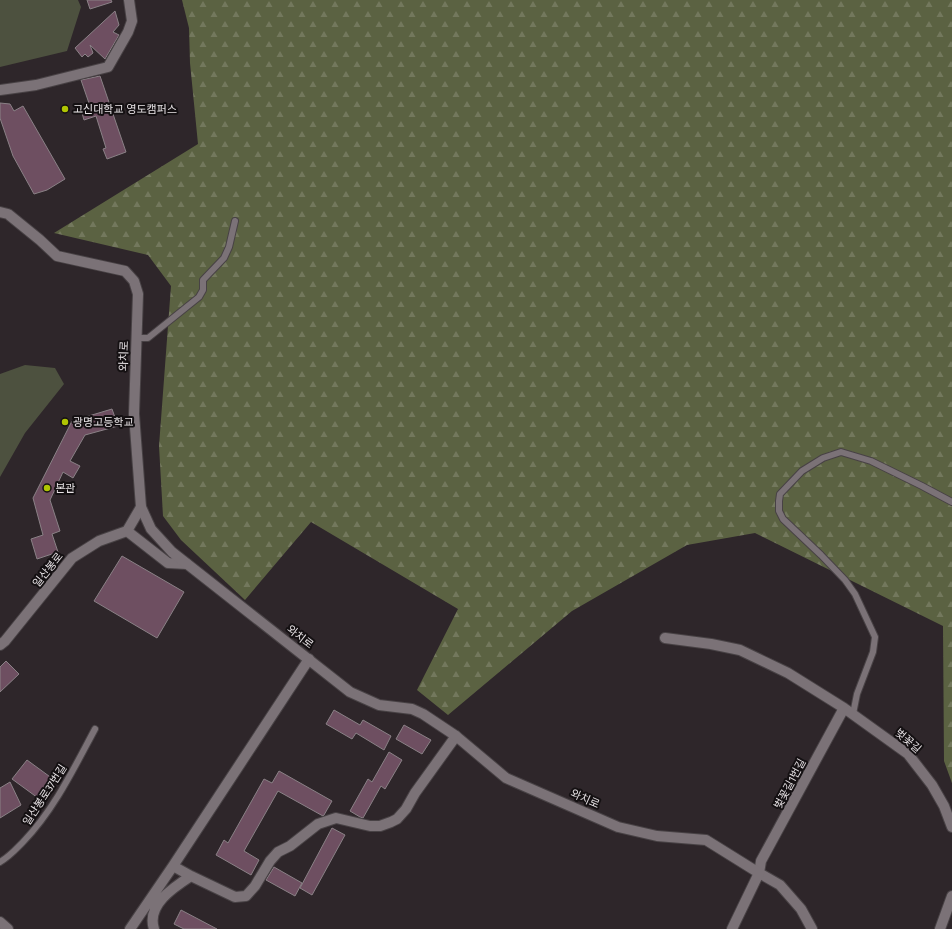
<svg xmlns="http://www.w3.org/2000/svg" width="952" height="929" viewBox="0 0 952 929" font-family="'Fira Sans Condensed','Noto Sans KR',sans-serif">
  <defs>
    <pattern id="forest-firs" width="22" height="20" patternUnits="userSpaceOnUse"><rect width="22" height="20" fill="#5b6242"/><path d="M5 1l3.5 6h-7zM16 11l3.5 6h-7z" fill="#73785d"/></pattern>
  </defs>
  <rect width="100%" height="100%" fill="#2e262a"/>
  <path fill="url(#forest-firs)" d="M 182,0 L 952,0 L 952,783 L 944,761 L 943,626 L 755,533 L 687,545 L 572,611 L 448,715 L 417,690 L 458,609 L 311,522 L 245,600 L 181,540 L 163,516 L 159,446 L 171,286 L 148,255 L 54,233 L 198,144 L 190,63 L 189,28 Z"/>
  <path fill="#4d513f" d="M 0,0 L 78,0 L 81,7 L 67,51 L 0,67 Z
    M 25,365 L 55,368 L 64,384 L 25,433 L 0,477 L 0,374 Z"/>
  <path fill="#6e4f61" stroke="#8a8186" d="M 87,0 L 111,0 L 112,2 L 90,9 Z
    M 115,11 L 119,25 L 113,32 L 119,35 L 105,59 L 90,45 L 93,53 L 88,57 L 85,54 L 82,57 L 75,48 Z
    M 100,76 L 126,152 L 107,159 L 103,149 L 106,148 L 96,116 L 84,120 L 82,113 L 91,109 L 81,80 Z
    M 0,103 L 10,104 L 14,111 L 23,106 L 65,179 L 47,190 L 34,194 L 13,156 L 0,118 Z
    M 112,409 L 118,426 L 85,435 L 70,461 L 80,466 L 73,478 L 63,472 L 50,500 L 60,531 L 52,534 L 58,552 L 37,559 L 31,539 L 43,535 L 33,498 L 72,421 Z
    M 122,556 L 184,592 L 157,638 L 94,601 Z
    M 6,661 L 19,674 L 0,692 L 0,667 Z
    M 334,710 L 360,725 L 363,720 L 391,736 L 384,750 L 356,733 L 352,739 L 326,724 Z
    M 404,725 L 431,740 L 422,754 L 396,739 Z
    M 389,752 L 402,760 L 385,789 L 381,786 L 363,818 L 360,817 L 350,811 L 368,779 L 372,782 Z
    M 27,760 L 53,779 L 38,798 L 12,779 Z
    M 279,771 L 332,801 L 324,815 L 323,816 L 278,791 L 244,851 L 259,860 L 251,875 L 216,855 L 224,840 L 228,843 L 264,779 L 272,783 Z
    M 10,782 L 21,805 L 0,818 L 0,788 Z
    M 332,828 L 345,835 L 312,895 L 300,888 Z
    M 274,867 L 302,883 L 295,896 L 266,880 Z
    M 181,910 L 217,929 L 184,929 L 174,924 Z"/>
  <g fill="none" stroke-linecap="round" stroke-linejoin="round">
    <defs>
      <path id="service" d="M 137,338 L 148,338 L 199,297 L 203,290 L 203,280 L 224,258 L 229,247 L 235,221
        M 853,714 L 857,694 L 873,652 L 875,637 L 855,594 L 845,580 L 821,555 L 783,519 L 779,511 L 779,501 L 780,494 L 802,471 L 823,458 L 841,452 L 871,461 L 922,486 L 952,502
        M 0,862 C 10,856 15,850 23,842 C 54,810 74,768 95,729"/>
      <path id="minor" d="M 0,90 L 36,85 L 108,67 L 128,32 L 132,21 L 129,0
        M 665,638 L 711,644 L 740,650 L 788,673 L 844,708 L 908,754 L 932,785 L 944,806 L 952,827
        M 173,866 L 191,876
        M 0,922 L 8,929
        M 130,929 L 173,866 L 309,659
        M 154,929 C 146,905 174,887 191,876 L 235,897 L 246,896 L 255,886 L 270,861 L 278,852 L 290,846 L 318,824 L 336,818 L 370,826 L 380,826 L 391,822 L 397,819 L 406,809 L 415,793 L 456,736
        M 812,929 L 801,909 L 780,885 L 759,873 L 761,861 L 844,708
        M 940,929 L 952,896"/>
      <path id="tertiary" d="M 127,531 L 168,563 L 187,564
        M 0,645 L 5,641 L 72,558 L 99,541 L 127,531 L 141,507"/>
      <path id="secondary" d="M 0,212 L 8,214 L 40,240 L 57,256 L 125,271 L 134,281 L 138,294 L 134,414 L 141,507 L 151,529 L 172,552 L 350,692 L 379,705 L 412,709 L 423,714 L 456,736 L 506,778 L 618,827 L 657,836 L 706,840 L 759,873 L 732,929"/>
    </defs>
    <use href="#service" stroke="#484245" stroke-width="8"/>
    <use href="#minor" stroke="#484245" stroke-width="12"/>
    <use href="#tertiary" stroke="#484245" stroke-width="12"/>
    <use href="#secondary" stroke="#484245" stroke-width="12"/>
    <use href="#service" stroke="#7b7277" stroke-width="6"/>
    <use href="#minor" stroke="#7b7277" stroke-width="10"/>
    <use href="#tertiary" stroke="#7b7277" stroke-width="10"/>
    <use href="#secondary" stroke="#7b7277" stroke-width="10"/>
  </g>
  <g fill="#b0c503" stroke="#141012" stroke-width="1.5">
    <circle cx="65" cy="109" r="4"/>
    <circle cx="65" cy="422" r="4"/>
    <circle cx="47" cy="488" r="4"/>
  </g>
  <g text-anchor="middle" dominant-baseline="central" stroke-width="4" stroke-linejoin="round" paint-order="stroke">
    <g font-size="11" fill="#e7e2e5" stroke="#141012" text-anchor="start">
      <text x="73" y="109">고신대학교 영도캠퍼스</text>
      <text x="73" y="422">광명고등학교</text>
      <text x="55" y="488">본관</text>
    </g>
    <g font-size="11" fill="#e7e2e5" stroke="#141012">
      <text transform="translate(124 356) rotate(-88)">와치로</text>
      <text transform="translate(48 570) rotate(-51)">일산봉로</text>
      <text transform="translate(300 637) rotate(38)">와치로</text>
      <text transform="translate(908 741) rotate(41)">벚꽃길</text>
      <text transform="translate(790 784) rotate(-62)">벚꽃길1번길</text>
      <text transform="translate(45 795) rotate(-57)">일산봉로37번길</text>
      <text transform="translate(585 799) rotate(24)">와치로</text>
    </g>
  </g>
</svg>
